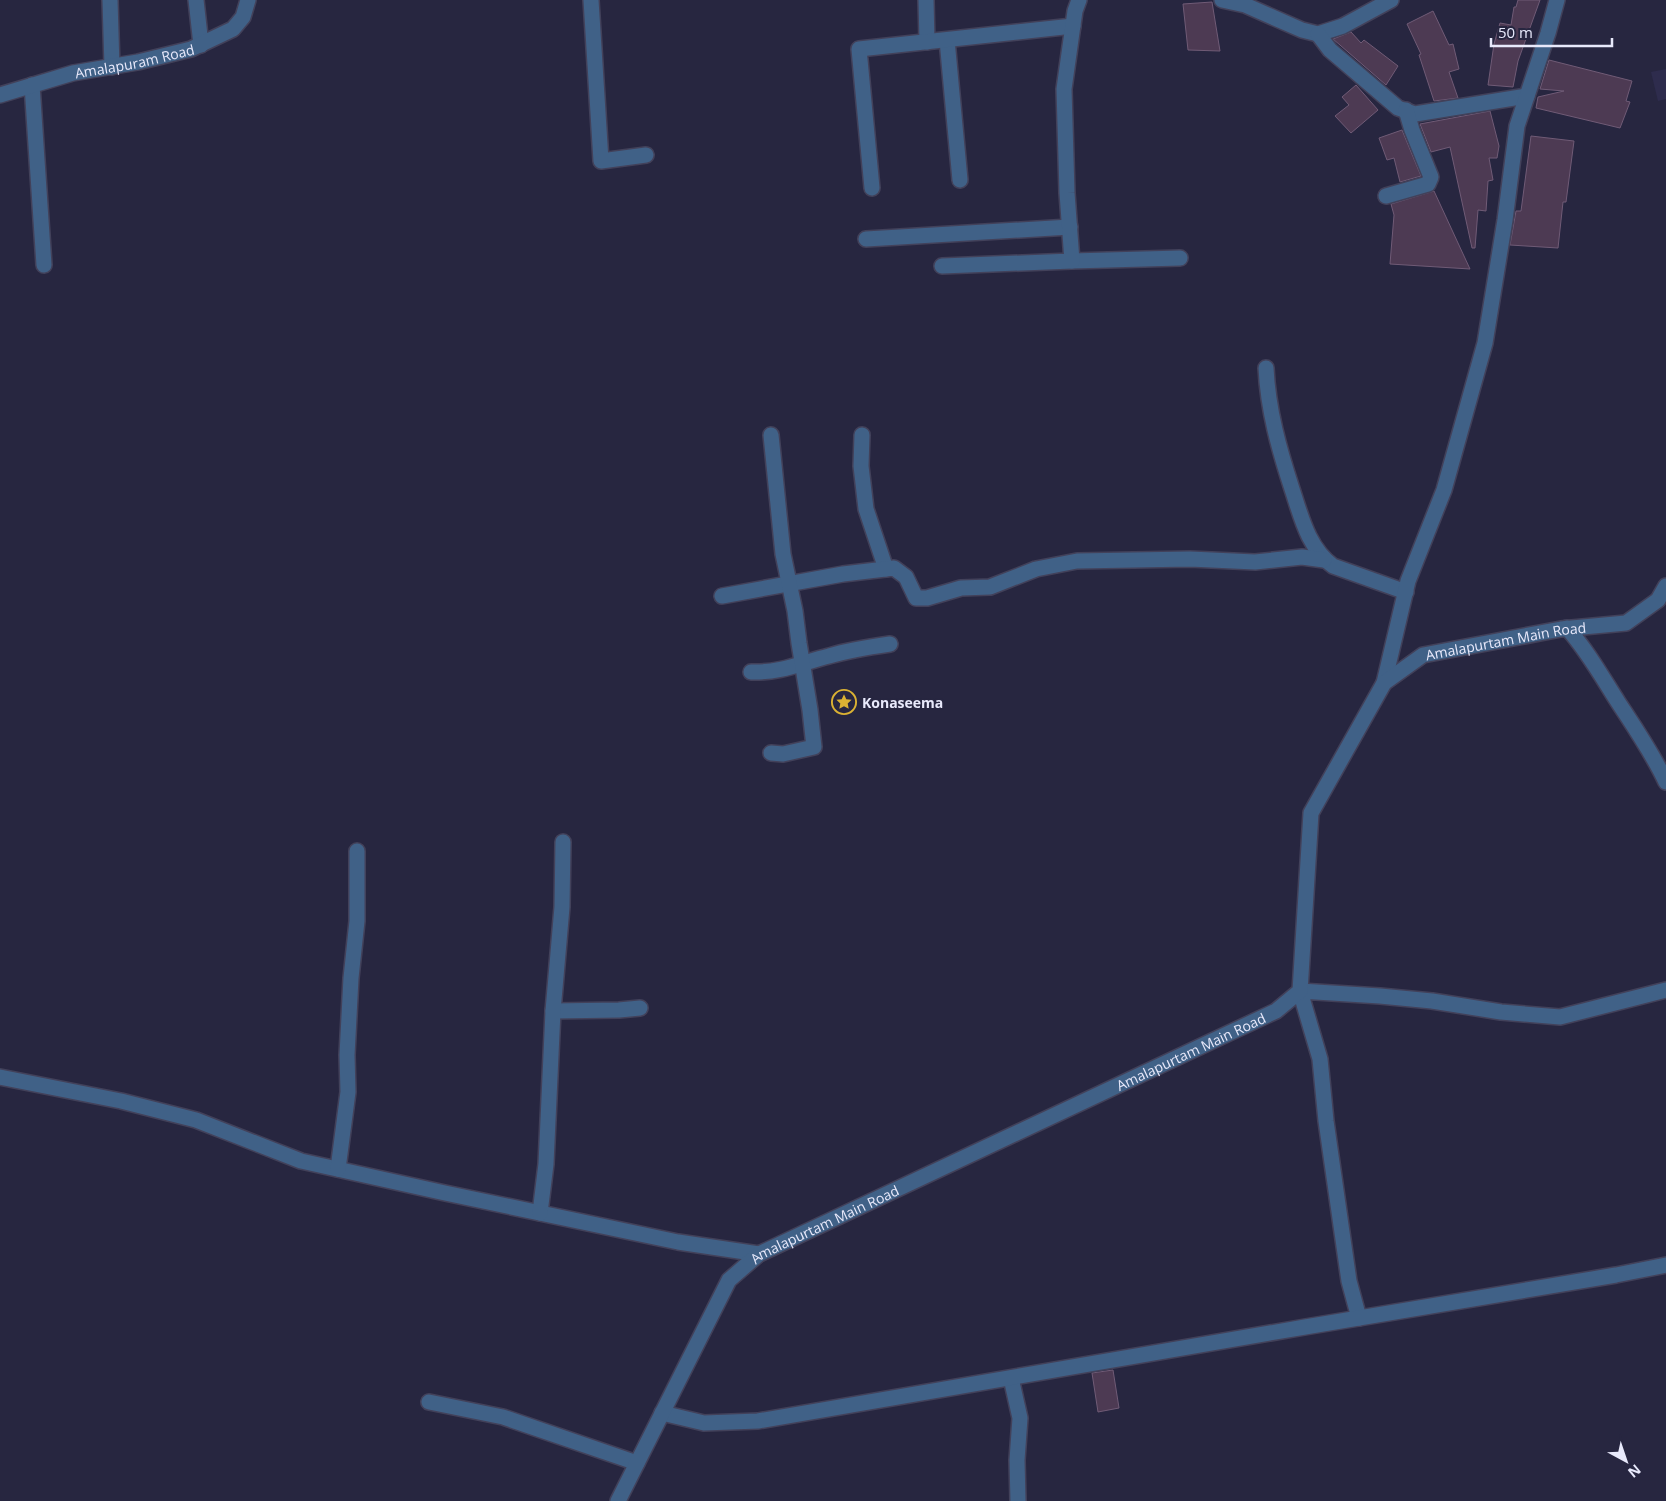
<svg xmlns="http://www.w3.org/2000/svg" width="1666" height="1501" viewBox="0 0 1666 1501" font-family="'Open Sans',sans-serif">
  <rect width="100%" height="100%" fill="#272640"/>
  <path fill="#2e2c4d" d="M 1666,69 L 1666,99 L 1658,101 L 1651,72 Z"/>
  <path fill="#4d3a53" stroke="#705b76" d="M 1518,0 L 1540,0 L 1518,61 L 1513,87 L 1488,85 L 1494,44 L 1500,23 L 1511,25 L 1514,7 L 1516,7 Z
    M 1212,2 L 1220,51 L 1188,50 L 1183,4 Z
    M 1433,11 L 1449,45 L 1453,44 L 1459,69 L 1449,72 L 1458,98 L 1434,101 L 1419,55 L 1421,54 L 1407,24 Z
    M 1351,32 L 1361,43 L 1364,40 L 1398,66 L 1386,85 L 1333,39 Z
    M 1549,60 L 1632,81 L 1626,101 L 1630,102 L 1620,128 L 1536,108 L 1538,97 L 1564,91 L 1540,89 Z
    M 1356,85 L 1378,110 L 1351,133 L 1335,116 L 1349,105 L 1342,97 Z
    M 1490,111 L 1499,146 L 1497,158 L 1489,158 L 1493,180 L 1488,181 L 1486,211 L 1478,210 L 1475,248 L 1472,248 L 1450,147 L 1431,152 L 1420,124 Z
    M 1402,130 L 1421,176 L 1400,182 L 1394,158 L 1387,160 L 1379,138 Z
    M 1531,136 L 1574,141 L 1566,202 L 1563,202 L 1558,248 L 1510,245 L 1516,211 L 1521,211 Z
    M 1434,191 L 1470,269 L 1390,264 L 1394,215 L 1391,204 Z
    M 1113,1370 L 1119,1408 L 1098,1412 L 1092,1373 Z"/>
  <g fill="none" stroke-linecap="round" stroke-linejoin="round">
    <defs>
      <g id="minor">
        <path d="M 110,0 L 112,67"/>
        <path d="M 196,0 L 201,45"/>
        <path d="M 591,0 L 601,161 L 646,155"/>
        <path d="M 926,0 L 927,42"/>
        <path d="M 1222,0 L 1245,5 L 1302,30 L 1318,34 L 1343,26 L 1391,0"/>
        <path d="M 1318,34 L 1330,50 L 1398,108 L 1415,114 L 1527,96"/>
        <path d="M 947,40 L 960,180"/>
        <path d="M 32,85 L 44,265"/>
        <path id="s1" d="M 0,95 L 73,73 L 138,62 L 191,49 L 233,29 L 243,17 L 248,0"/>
        <path d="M 872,188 L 859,49 L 1073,26"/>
        <path d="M 1386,196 L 1428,184 L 1431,177 L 1412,130 L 1406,110"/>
        <path d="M 866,239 L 1070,227"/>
        <path d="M 1072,261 L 1180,258"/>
        <path d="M 942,266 L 1072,261 L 1067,193 L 1064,89 L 1075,11 L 1079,0"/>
        <path d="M 1266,368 C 1268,410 1279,449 1292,489 C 1301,516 1308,548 1333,566 L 1406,592"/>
        <path d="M 862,435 L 861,466 L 866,509 L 886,569"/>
        <path d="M 722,596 L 843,574 L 894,568 L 906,577 L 916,598 L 927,598 L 961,588 L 990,587 L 1036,569 L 1077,561 L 1190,559 L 1255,562 L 1302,557 L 1324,560"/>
        <path d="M 1567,628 C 1587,650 1602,677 1618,702 C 1635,728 1653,754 1666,782"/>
        <path d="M 751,672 C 781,673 801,663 829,656 C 849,650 869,647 890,644"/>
        <path d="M 1384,683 L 1408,581 L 1444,490 L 1485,343 L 1505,220 L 1517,126 L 1548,33 L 1557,0"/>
        <path d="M 771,753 L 783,754 L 814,747 L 810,710 L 799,643 L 795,611 L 783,554 L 771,435"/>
        <path d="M 553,1011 L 619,1010 L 640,1008"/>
        <path d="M 0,1077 L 121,1101 L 196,1120 L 301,1161 L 445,1193 L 678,1242 L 759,1254"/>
        <path d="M 338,1169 L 348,1092 L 347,1055 L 351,978 L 357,921 L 357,851"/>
        <path d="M 540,1213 L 546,1164 L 553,1011 L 562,907 L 563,842"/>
        <path d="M 1359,1318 L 1349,1281 L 1326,1121 L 1320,1059 L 1300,991 L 1380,996 L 1432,1001 L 1501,1012 L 1560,1017 L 1666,990"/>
        <path d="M 1011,1378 L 1020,1418 L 1017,1460 L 1018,1501"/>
        <path d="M 429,1402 L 503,1417 L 637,1463"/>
        <path d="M 662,1413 L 704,1423 L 758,1421 L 1305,1327 L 1616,1275 L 1666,1265"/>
        <path id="s2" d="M 618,1501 L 729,1280 L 759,1254 L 1276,1011 L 1300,991 L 1311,813 L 1384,683 L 1423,655 L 1561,629 L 1626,623 L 1658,600 L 1666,586"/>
      </g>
    </defs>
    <use href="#minor" stroke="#42415a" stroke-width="18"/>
    <use href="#minor" stroke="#406187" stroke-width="15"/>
  </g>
  <defs>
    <symbol id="sight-ring" viewBox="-11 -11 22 22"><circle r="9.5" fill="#272640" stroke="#dbb233" stroke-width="1.5"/><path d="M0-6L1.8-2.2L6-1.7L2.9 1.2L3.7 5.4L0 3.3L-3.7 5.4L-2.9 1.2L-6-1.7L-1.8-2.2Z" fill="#dbb233"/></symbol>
  </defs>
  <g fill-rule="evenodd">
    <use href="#sight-ring" x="830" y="688" width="28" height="28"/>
  </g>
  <g text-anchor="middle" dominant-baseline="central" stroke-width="4" stroke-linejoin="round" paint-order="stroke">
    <g font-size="14" fill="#e8e9fb" stroke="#272640">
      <text stroke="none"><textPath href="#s1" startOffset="139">Amalapuram Road</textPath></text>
      <text stroke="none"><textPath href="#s2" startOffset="1349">Amalapurtam Main Road</textPath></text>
      <text stroke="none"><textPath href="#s2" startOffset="764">Amalapurtam Main Road</textPath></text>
      <text stroke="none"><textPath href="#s2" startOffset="359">Amalapurtam Main Road</textPath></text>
    </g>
    <g font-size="14" font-weight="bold" fill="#e8e9fb" stroke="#272640" text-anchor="start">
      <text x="862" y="702">Konaseema</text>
    </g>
  </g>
  <g transform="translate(1626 1461) rotate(140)" stroke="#272640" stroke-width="4" paint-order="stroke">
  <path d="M0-4L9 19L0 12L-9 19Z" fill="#e8e9fb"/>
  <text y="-8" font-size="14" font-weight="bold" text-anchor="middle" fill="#e8e9fb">N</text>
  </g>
  <path d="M1491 38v8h121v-8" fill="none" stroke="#e8e9fb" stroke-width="2.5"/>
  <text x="1498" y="38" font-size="15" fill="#e8e9fb" stroke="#272640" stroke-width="4" paint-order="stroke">50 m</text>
</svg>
